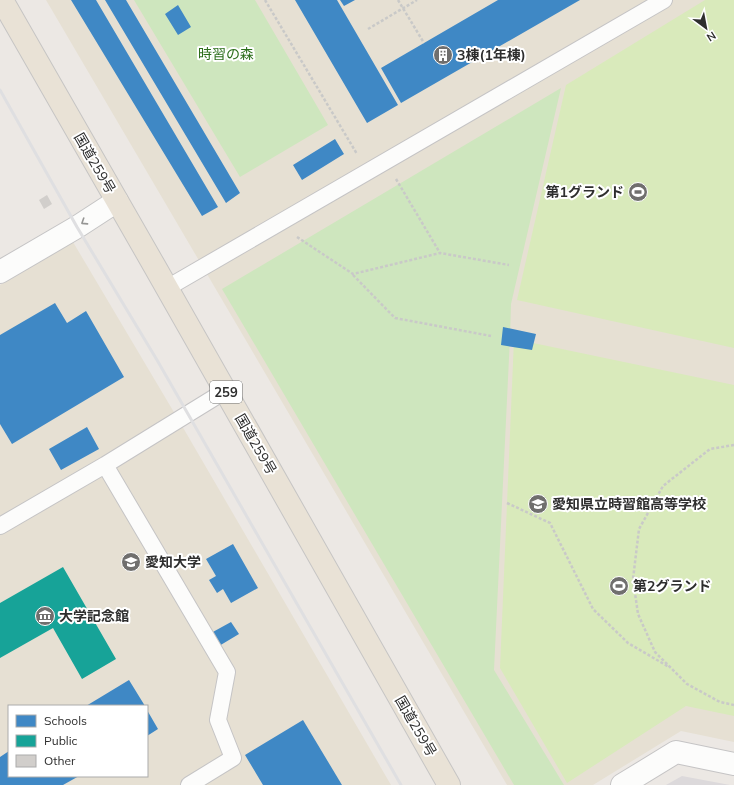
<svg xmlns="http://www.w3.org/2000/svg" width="734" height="785" viewBox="0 0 734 785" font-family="Mulish,'Noto Sans JP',sans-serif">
  <rect width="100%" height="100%" fill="#ece8e4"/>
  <path fill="#dcd9db" d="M 682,776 L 730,785 L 666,785 Z"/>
  <path fill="#e6e0d3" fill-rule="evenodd" d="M 46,0 L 734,0 L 734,742 L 681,731 L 593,785 L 507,785 Z
    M 73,242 L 178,419 L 391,785 L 0,785 L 0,285 ZM 9,706 L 147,706 L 147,776 L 9,776 Z"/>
  <path fill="#cee6be" d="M 134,0 L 255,0 L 328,125 L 240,177 Z
    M 561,88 L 511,304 L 510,337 L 494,670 L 564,785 L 514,785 L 222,289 Z"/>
  <path fill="#d9eabb" d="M 705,0 L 734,0 L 734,348 L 517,300 L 566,85 Z
    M 514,339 L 734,385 L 734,716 L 686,706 L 567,783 L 500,668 Z"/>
  <path fill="#3f88c5" d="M 71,0 L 96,0 L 218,207 L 202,216 Z
    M 105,0 L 126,0 L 240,193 L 226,203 Z
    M 295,0 L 337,0 L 398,105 L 367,123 Z
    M 340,0 L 355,0 L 344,6 Z
    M 498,0 L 580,0 L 401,103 L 381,68 Z
    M 178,5 L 191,27 L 178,35 L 165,14 Z
    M 335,139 L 344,154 L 302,180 L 293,165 Z
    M 55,303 L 67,323 L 86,311 L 124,377 L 12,444 L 0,424 L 0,335 Z
    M 503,327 L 536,334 L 532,350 L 501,345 Z
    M 87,427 L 99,449 L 61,470 L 49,449 Z
    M 233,544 L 258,588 L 231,603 L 223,589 L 217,593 L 209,580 L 216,576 L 206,559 Z
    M 231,622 L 239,634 L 219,646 L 211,633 Z
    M 129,680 L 145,706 L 86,706 Z
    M 147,710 L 158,729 L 147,736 Z
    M 303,720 L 342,785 L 263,785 L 245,755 Z
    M 9,751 L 9,776 L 79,776 L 63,785 L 0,785 L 0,757 Z"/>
  <path fill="#17a398" d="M 63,567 L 116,659 L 82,679 L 53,628 L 0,658 L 0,603 Z"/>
  <path fill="#d1cecb" d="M 47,195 L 52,204 L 44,209 L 39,200 Z"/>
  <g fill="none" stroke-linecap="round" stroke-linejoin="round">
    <defs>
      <path id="service" d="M 167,288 L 664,0
        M 105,465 L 227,672 L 218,720 L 233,758 L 189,785
        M 0,526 L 105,465 L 225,391"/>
      <path id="minor" d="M 0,272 L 77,227 L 117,201
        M 622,785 L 676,752 L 734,764"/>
      <path id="trunk" d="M 2,0 L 155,267 L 449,785"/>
    </defs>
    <use href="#service" stroke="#c5c4c5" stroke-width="18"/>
    <use href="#minor" stroke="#c5c4c5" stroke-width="24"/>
    <use href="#trunk" stroke="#c6c5c4" stroke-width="24"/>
    <path stroke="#c9c9c8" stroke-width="2.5" stroke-dasharray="3 2" stroke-linecap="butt" d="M 265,0 L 357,154
      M 398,0 L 424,43
      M 368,29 L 417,0
      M 396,179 L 440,253
      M 297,237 L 353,274 L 440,253 L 509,265
      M 353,275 L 395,318 L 491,336
      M 734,445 L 710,449 L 663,486 L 639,529 L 633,579 L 638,614 L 655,652 L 687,684 L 720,702 L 734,705
      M 507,503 L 550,523 L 593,609 L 628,643 L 669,667"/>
    <use href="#service" stroke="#fcfcfb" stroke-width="16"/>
    <use href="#minor" stroke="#fcfcfb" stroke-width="22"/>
    <use href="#trunk" stroke="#e9e2d6" stroke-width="22"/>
    <path stroke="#dfdfe1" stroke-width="3" d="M 0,90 L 77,227 L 157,360 L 401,785"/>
  </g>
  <defs><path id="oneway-chevron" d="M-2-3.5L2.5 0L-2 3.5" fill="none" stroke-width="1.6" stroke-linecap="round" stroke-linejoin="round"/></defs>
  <use stroke="#959594" href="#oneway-chevron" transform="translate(84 222) rotate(147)"/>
  <defs>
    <symbol id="building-disc" viewBox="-11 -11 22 22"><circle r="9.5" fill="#706f6e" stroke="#fff"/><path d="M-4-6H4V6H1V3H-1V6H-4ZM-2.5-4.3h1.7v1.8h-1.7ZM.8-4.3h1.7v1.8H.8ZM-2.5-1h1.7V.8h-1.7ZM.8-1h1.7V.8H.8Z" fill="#fff"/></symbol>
    <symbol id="stadium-disc" viewBox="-11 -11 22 22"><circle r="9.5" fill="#706f6e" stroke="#fff"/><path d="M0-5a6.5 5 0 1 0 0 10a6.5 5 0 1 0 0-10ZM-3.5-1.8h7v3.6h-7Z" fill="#fff"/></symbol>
    <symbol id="school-disc" viewBox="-11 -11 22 22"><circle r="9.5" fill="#706f6e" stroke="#fff"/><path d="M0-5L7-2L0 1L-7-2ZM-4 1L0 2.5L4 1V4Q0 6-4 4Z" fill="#fff"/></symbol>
    <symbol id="university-disc" viewBox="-11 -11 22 22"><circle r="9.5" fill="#706f6e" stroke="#fff"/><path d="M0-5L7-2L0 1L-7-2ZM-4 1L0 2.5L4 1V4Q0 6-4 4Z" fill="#fff"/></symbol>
    <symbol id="museum-disc" viewBox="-11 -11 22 22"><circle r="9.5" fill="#706f6e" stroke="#fff"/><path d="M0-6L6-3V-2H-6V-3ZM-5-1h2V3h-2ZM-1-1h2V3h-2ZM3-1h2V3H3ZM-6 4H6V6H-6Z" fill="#fff"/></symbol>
  </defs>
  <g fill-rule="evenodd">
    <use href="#building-disc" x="432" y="44" width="22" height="22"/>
    <use href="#stadium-disc" x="627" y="181" width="22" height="22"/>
    <use href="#school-disc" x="527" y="493" width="22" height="22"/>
    <use href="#university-disc" x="120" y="551" width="22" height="22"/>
    <use href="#stadium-disc" x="608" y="575" width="22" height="22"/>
    <use href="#museum-disc" x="34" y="605" width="22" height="22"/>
  </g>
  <g text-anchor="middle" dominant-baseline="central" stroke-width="4" stroke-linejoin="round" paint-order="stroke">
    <rect fill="#fff" stroke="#6d6d6d" stroke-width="1" x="210" y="381" width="32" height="22" rx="3"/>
    <g font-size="13" font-weight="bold" fill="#2e2e2e">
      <text x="226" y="392">259</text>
    </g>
    <g font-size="14" fill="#2c6e1b" stroke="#fff">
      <text x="226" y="54">時習の森</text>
    </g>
    <g font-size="14" font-weight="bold" fill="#2e2e2e" stroke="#fff" text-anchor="start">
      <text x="457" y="55">3棟(1年棟)</text>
      <text x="624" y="192" text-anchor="end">第1グランド</text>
      <text x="552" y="504">愛知県立時習館高等学校</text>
      <text x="145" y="562">愛知大学</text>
      <text x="633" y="586">第2グランド</text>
      <text x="59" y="616">大学記念館</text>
    </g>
    <g font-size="14" fill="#2e2e2e" stroke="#fff">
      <text transform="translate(95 163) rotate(60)">国道259号</text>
      <text transform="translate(256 444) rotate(60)">国道259号</text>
      <text transform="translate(416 726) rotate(60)">国道259号</text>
    </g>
  </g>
  <rect x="8" y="705" width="140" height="72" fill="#ffffff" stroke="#ababab"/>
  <rect x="16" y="715" width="20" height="12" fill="#3f88c5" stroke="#ababab"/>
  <text x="44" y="725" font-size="12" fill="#2e2e2e">Schools</text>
  <rect x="16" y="735" width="20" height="12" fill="#17a398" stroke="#ababab"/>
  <text x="44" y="745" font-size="12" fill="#2e2e2e">Public</text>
  <rect x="16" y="755" width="20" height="12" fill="#d1cecb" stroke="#ababab"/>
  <text x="44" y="765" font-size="12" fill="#2e2e2e">Other</text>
  <g transform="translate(706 28) rotate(148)" stroke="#ffffff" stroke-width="3" paint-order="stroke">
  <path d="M0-3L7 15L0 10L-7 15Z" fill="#2e2e2e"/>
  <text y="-6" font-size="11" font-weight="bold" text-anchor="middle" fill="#2e2e2e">N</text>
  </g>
</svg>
